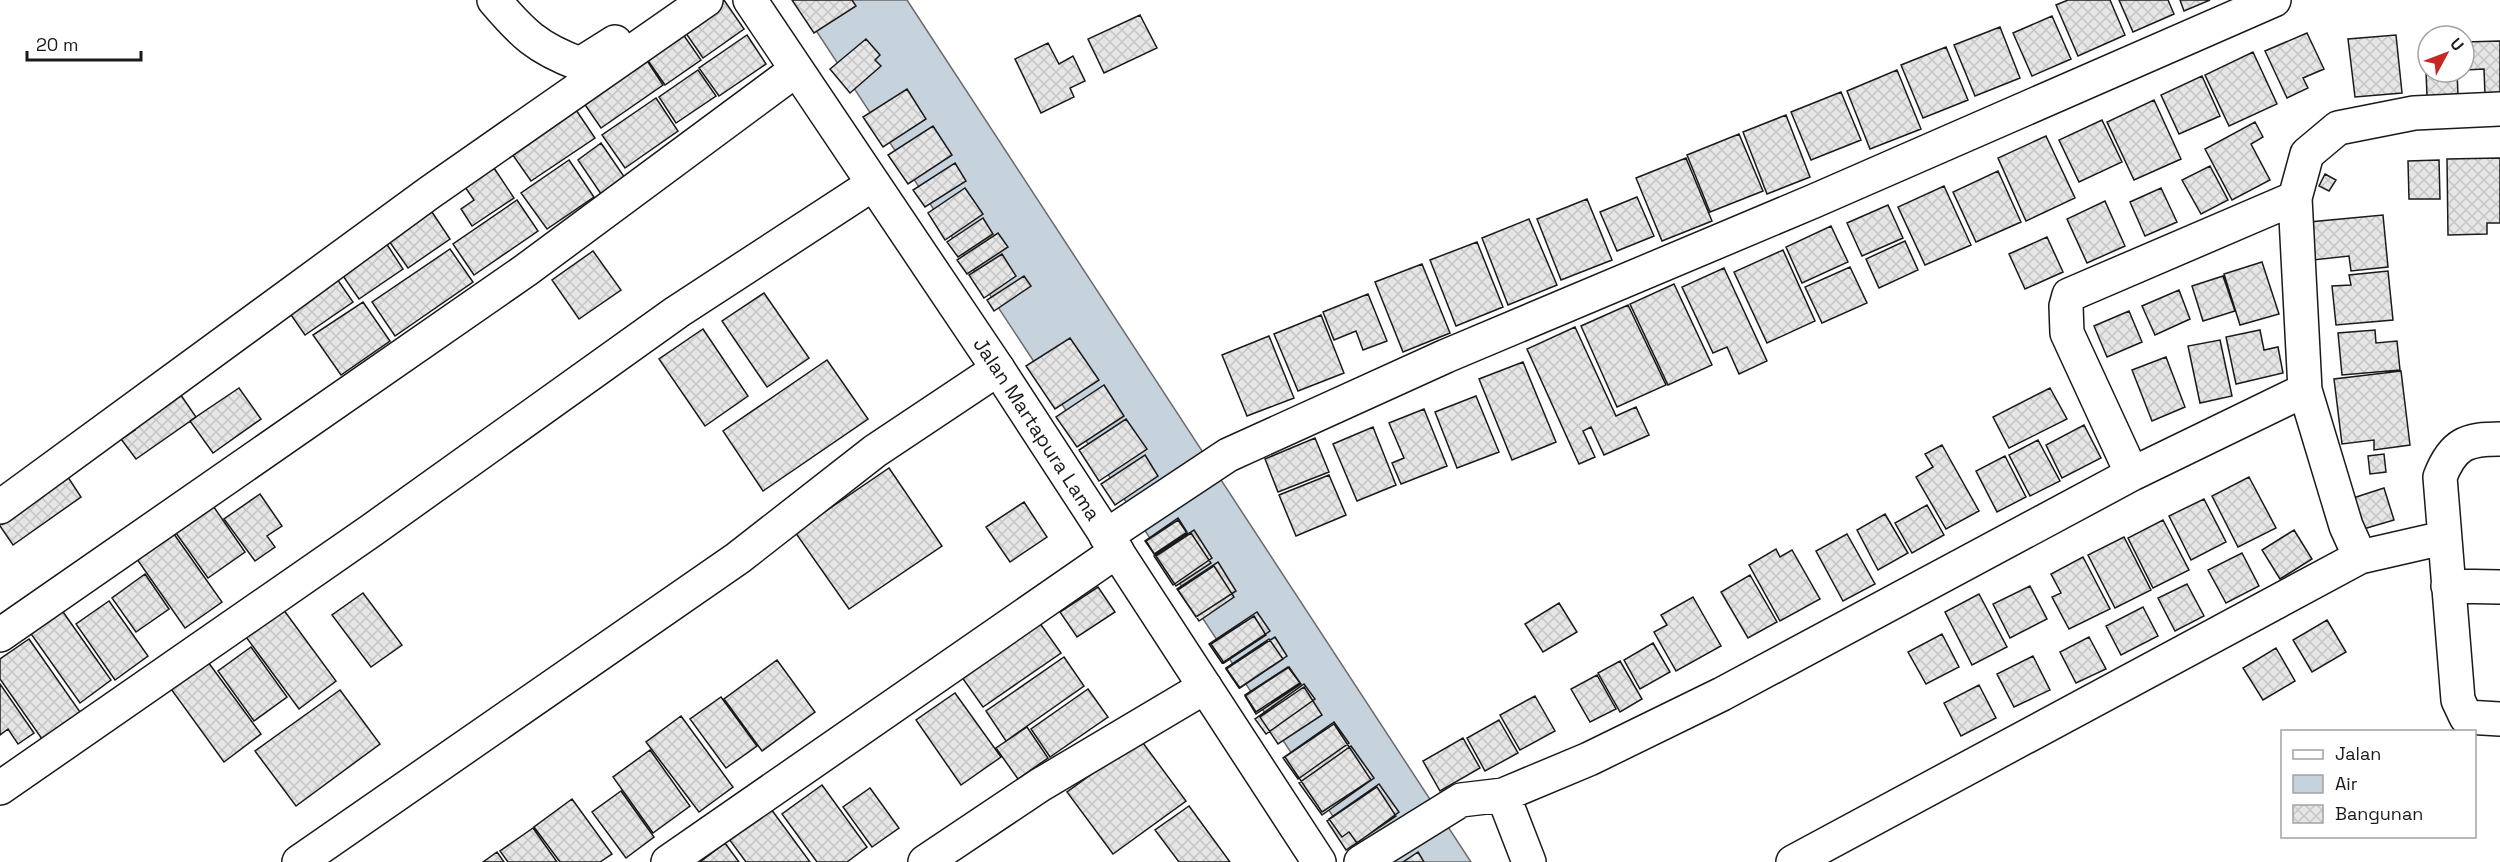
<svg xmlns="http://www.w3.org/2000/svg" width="2500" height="862" viewBox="0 0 2500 862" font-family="'Space Grotesk',sans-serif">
  <defs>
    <pattern id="building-cross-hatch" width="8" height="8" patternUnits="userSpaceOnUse" patternTransform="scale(1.5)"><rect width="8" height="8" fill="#e6e6e6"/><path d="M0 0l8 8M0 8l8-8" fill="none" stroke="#c5c5c5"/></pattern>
  </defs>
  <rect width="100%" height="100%" fill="#fff"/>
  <path fill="#c6d2dc" stroke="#6a6a6a" stroke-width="1.5" d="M 796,0 L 907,0 L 1471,862 L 1363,862 Z"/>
  <path fill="url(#building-cross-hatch)" stroke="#1a1a1a" stroke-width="1.5" d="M 724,0 L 744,29 L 703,58 L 683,29 Z
    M 792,0 L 852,0 L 856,6 L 814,33 Z
    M 2068,0 L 2110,0 L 2125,35 L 2078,56 L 2056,5 Z
    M 2119,0 L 2168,0 L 2174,14 L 2133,32 Z
    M 2180,0 L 2210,0 L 2184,11 Z
    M 1140,15 L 1157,48 L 1104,73 L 1088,39 Z
    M 2052,16 L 2071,59 L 2032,76 L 2013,33 Z
    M 2000,27 L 2020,78 L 1975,96 L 1954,45 Z
    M 680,30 L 701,60 L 665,85 L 644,55 Z
    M 2307,33 L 2324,69 L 2303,78 L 2308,88 L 2287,98 L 2265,51 Z
    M 747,35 L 766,64 L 719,96 L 699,68 Z
    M 2396,35 L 2402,93 L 2355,97 L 2348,39 Z
    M 866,39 L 880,55 L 875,60 L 881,66 L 850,93 L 830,69 Z
    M 2500,41 L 2500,94 L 2485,95 L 2484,69 L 2466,70 L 2465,42 Z
    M 1048,43 L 1059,64 L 1073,56 L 1085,81 L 1070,88 L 1074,97 L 1041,113 L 1015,59 Z
    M 2425,45 L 2428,45 L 2428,72 L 2457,72 L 2458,95 L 2427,96 Z
    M 1946,47 L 1968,100 L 1923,118 L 1901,65 Z
    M 2253,52 L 2277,104 L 2229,126 L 2205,75 Z
    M 644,56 L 663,85 L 601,128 L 581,99 Z
    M 698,70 L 716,96 L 676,123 L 659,97 Z
    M 1897,70 L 1921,129 L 1870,149 L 1847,91 Z
    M 2202,76 L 2220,116 L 2179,134 L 2161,95 Z
    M 907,89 L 926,119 L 883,147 L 863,117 Z
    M 1841,92 L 1861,140 L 1811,160 L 1791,112 Z
    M 656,98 L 678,131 L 625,168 L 602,135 Z
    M 2154,100 L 2181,159 L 2134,180 L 2107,122 Z
    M 574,107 L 595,138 L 531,181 L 510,151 Z
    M 1786,115 L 1810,177 L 1767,194 L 1743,132 Z
    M 2102,120 L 2122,162 L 2079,182 L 2059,140 Z
    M 2255,122 L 2263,137 L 2251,144 L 2270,180 L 2232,200 L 2205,149 Z
    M 933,126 L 952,155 L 908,184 L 888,155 Z
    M 1739,134 L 1763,191 L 1710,212 L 1687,155 Z
    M 2046,136 L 2075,198 L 2026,221 L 1998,158 Z
    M 601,143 L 625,178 L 601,194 L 578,160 Z
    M 1686,158 L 1712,221 L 1662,241 L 1636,178 Z
    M 2500,158 L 2500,223 L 2487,223 L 2487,234 L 2448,235 L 2447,159 Z
    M 569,160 L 594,197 L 547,229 L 521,193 Z
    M 2439,160 L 2440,199 L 2409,199 L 2408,161 Z
    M 955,163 L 966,181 L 925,207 L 913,190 Z
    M 2210,166 L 2228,200 L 2201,214 L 2182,180 Z
    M 494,168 L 514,198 L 472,226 L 461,209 L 474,200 L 465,187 Z
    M 1998,171 L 2021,222 L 1976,242 L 1953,192 Z
    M 2325,174 L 2336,180 L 2329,191 L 2319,186 Z
    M 1944,186 L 1971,245 L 1925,265 L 1898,207 Z
    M 965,188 L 983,214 L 945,240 L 928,213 Z
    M 2161,188 L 2177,222 L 2145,236 L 2130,202 Z
    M 1637,197 L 1654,236 L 1617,251 L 1600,212 Z
    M 1587,199 L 1612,260 L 1561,280 L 1537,219 Z
    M 517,200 L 538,231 L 474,275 L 453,244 Z
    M 2105,201 L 2125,246 L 2087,263 L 2067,219 Z
    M 1888,205 L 1903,238 L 1862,256 L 1847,223 Z
    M 432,212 L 450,239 L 408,268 L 389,241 Z
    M 2383,215 L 2388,267 L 2351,271 L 2349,256 L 2313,260 L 2309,222 Z
    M 983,218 L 993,234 L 958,257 L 947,242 Z
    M 1529,219 L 1557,285 L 1508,305 L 1482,238 Z
    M 1831,226 L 1848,262 L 1802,283 L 1786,247 Z
    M 998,233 L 1008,247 L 967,274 L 957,260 Z
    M 2047,237 L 2063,272 L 2025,289 L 2009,254 Z
    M 1905,241 L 1918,270 L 1879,288 L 1866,259 Z
    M 1477,242 L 1503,307 L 1456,326 L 1430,260 Z
    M 386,243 L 403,269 L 359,299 L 341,273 Z
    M 450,249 L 473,282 L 395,336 L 372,302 Z
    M 1783,250 L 1815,321 L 1767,343 L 1734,272 Z
    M 593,251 L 621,290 L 579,319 L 552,280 Z
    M 1002,254 L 1016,276 L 984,298 L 969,275 Z
    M 2262,262 L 2279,314 L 2240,325 L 2224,274 Z
    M 1422,264 L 1450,333 L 1403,352 L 1375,282 Z
    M 1850,267 L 1867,303 L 1822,323 L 1805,287 Z
    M 1724,268 L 1767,361 L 1739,374 L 1727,347 L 1713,353 L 1682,287 Z
    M 2388,271 L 2393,320 L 2336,325 L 2332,286 L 2351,285 L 2349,275 Z
    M 1024,276 L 1031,286 L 994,311 L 987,300 Z
    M 2223,276 L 2235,311 L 2203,321 L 2192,286 Z
    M 337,279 L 353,302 L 305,335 L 289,312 Z
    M 1674,284 L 1712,365 L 1668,385 L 1630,304 Z
    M 2179,290 L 2190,319 L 2155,335 L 2142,306 Z
    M 764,293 L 809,358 L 767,387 L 722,321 Z
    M 1368,294 L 1387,341 L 1363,350 L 1356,331 L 1334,340 L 1323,312 Z
    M 363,302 L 390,341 L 341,375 L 313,335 Z
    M 1628,305 L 1666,385 L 1617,407 L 1581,326 Z
    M 2129,311 L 2142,342 L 2107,357 L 2094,326 Z
    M 1321,315 L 1344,373 L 1298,391 L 1274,334 Z
    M 1575,327 L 1616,416 L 1636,407 L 1649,435 L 1604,455 L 1591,427 L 1583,431 L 1595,457 L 1579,464 L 1527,349 Z
    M 703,329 L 748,396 L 705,426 L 659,359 Z
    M 2260,330 L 2264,350 L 2278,347 L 2283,373 L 2236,384 L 2226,337 Z
    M 2375,330 L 2376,343 L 2397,341 L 2400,370 L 2342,375 L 2338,333 Z
    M 1269,336 L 1294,398 L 1247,416 L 1222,355 Z
    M 1070,338 L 1099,380 L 1055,409 L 1026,366 Z
    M 2220,340 L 2232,396 L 2200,403 L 2188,346 Z
    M 2166,357 L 2185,407 L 2152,421 L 2132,370 Z
    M 827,360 L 868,419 L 763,491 L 723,431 Z
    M 1523,362 L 1556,442 L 1512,460 L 1479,379 Z
    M 2401,371 L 2410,445 L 2374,450 L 2374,440 L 2342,444 L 2334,379 Z
    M 1104,385 L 1124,416 L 1077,447 L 1056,417 Z
    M 176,388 L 196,417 L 136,459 L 121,439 L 135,430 L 128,421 Z
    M 239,388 L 261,419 L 213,453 L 190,421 Z
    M 2050,388 L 2067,419 L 2009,448 L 1993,417 Z
    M 1476,396 L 1499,452 L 1457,468 L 1435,412 Z
    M 1424,409 L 1447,466 L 1401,484 L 1392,463 L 1404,458 L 1389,423 Z
    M 1126,419 L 1147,449 L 1099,481 L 1079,450 Z
    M 2084,425 L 2101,458 L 2062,478 L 2046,445 Z
    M 1373,427 L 1396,485 L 1357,501 L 1333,444 Z
    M 1315,438 L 1329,472 L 1278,492 L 1265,459 Z
    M 2038,440 L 2060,481 L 2030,496 L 2009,455 Z
    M 1942,445 L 1979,511 L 1946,529 L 1916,477 L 1933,467 L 1925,454 Z
    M 2384,454 L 2386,472 L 2370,474 L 2368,456 Z
    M 1145,455 L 1158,476 L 1115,505 L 1101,484 Z
    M 2005,456 L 2026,497 L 1997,512 L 1976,471 Z
    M 62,468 L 81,497 L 13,545 L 0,526 L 0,511 Z
    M 889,468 L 942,546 L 849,609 L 795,532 Z
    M 1329,475 L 1346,515 L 1296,536 L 1279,495 Z
    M 2249,477 L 2276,528 L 2238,547 L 2212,496 Z
    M 2384,488 L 2394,520 L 2360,530 L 2350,499 Z
    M 260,494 L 282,526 L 267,536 L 275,547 L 255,561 L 224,519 Z
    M 2204,499 L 2226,542 L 2191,560 L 2169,516 Z
    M 209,500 L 245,552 L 208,578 L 171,526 Z
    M 1024,502 L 1047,537 L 1010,562 L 986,527 Z
    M 1927,505 L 1944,535 L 1912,553 L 1895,523 Z
    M 1885,514 L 1908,553 L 1878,570 L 1857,530 Z
    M 1178,518 L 1187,532 L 1154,554 L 1145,541 Z
    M 1178,520 L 1187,533 L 1155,555 L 1146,541 Z
    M 2163,520 L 2189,570 L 2153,588 L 2128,538 Z
    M 169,527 L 222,602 L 185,628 L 132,552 Z
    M 1194,530 L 1212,558 L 1173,585 L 1154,556 Z
    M 2294,530 L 2312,559 L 2280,579 L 2262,550 Z
    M 1191,533 L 1211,563 L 1176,586 L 1156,556 Z
    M 1847,534 L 1875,584 L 1843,601 L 1816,551 Z
    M 2124,537 L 2151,590 L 2115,608 L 2088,555 Z
    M 1776,549 L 1780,557 L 1792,550 L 1820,599 L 1780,621 L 1749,565 Z
    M 2242,553 L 2259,586 L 2226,603 L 2208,570 Z
    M 2083,557 L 2110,609 L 2069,629 L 2052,597 L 2061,593 L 2051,574 Z
    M 1218,562 L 1236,591 L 1196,617 L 1177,589 Z
    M 1214,566 L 1234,597 L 1199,621 L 1178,590 Z
    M 145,574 L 169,609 L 136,632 L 112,598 Z
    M 1750,575 L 1777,622 L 1748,638 L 1721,592 Z
    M 2187,584 L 2204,616 L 2175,631 L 2158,598 Z
    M 2030,586 L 2047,619 L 2010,638 L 1993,604 Z
    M 1098,587 L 1115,612 L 1077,637 L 1060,612 Z
    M 363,593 L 402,645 L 371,667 L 332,615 Z
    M 1979,594 L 2007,647 L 1972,665 L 1945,612 Z
    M 1693,597 L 1721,646 L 1676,671 L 1654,632 L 1667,625 L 1661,615 Z
    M 109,601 L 148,656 L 115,680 L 76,624 Z
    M 1559,603 L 1577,632 L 1543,652 L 1525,624 Z
    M 2143,607 L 2158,636 L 2121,655 L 2106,626 Z
    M 61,609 L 111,680 L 80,703 L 29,631 Z
    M 283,609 L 336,681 L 299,709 L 246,637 Z
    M 1257,612 L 1270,631 L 1222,663 L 1209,644 Z
    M 1254,616 L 1266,635 L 1224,663 L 1211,644 Z
    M 2327,620 L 2346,652 L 2312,672 L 2293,640 Z
    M 1039,622 L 1061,653 L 983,707 L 961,676 Z
    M 1942,634 L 1959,667 L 1926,684 L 1908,652 Z
    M 1275,637 L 1287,656 L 1239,688 L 1226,669 Z
    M 2089,637 L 2106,669 L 2076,683 L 2060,652 Z
    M 29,639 L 80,712 L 42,739 L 0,679 L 0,659 Z
    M 1269,639 L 1283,659 L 1240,688 L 1226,668 Z
    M 1653,643 L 1670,672 L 1640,689 L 1624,660 Z
    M 251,647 L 287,697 L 254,721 L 218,671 Z
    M 2276,648 L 2295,681 L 2263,700 L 2243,668 Z
    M 2033,656 L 2050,690 L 2014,707 L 1997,674 Z
    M 1064,657 L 1084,686 L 1006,741 L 986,711 Z
    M 777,660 L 815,712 L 762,751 L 724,699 Z
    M 1620,661 L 1642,699 L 1620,712 L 1598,673 Z
    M 208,662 L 261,734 L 224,762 L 171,689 Z
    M 1288,667 L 1300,683 L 1256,712 L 1245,695 Z
    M 1289,667 L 1301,684 L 1256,714 L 1245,696 Z
    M 1597,675 L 1616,709 L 1590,722 L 1571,689 Z
    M 0,684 L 34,733 L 18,744 L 8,729 L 0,735 Z
    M 1304,684 L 1315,699 L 1266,734 L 1255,719 Z
    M 1979,685 L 1996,718 L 1961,736 L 1944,703 Z
    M 1304,687 L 1322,715 L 1278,744 L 1260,717 Z
    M 1088,689 L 1108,717 L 1050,757 L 1031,729 Z
    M 340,690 L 380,744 L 296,806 L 255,751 Z
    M 955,693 L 1001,757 L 961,785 L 916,720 Z
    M 1535,696 L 1555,731 L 1520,750 L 1500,715 Z
    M 721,697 L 757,746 L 726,768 L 690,719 Z
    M 681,716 L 733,787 L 699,812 L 646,742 Z
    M 1499,720 L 1518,753 L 1485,771 L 1467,738 Z
    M 1334,722 L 1349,743 L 1298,779 L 1283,758 Z
    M 1334,724 L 1371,780 L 1322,812 L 1285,757 Z
    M 1027,727 L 1048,758 L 1018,779 L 996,748 Z
    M 1463,738 L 1480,768 L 1440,791 L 1423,761 Z
    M 1140,739 L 1186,801 L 1113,854 L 1067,792 Z
    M 1351,746 L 1374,778 L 1322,815 L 1299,783 Z
    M 650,750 L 690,806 L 653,833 L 613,777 Z
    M 1379,784 L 1399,812 L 1357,843 L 1349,832 L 1342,837 L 1329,819 Z
    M 822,785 L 867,847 L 847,862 L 817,862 L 782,814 Z
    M 1377,787 L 1396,816 L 1346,850 L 1327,821 Z
    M 870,788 L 899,828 L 872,847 L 843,807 Z
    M 621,791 L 654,837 L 626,858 L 592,812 Z
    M 572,799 L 612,854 L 600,862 L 560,862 L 534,827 Z
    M 1189,806 L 1230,862 L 1179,862 L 1155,830 Z
    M 771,809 L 810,862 L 746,862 L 729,839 Z
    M 533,828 L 557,862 L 508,862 L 500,851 Z
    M 725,843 L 739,862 L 700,862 Z
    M 497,852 L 504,862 L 483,862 Z
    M 1418,852 L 1424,862 L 1403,862 Z"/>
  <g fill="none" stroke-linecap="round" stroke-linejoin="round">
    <defs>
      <path id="minor" d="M 494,0 C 523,34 537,48 580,64 L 615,42
        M 2500,439 C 2466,439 2453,444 2440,477 L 2458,700 L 2466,717 L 2500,719
        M 2132,474 L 2067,333 L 2066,306 L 2069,295 L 2295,198
        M 0,507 L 429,193 L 706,0
        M 1106,536 L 1228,455 L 1446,356 L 1814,201 L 2274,0
        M 2360,557 L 2346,526 L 2305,390 L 2295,198 L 2307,154 L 2338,128 L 2414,113 L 2500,109
        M 2448,586 L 2500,587
        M 0,635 L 526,270 L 796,70
        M 0,788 L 372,530 L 677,312 L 873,184
        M 1503,795 L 1529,862
        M 299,862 L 738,558 L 875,451 L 998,369
        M 668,862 L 1117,551
        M 925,862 L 1040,785 L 1205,687
        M 1361,862 L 1461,800 L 1503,795 L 1589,759 L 1722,694 L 2132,474 L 2305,390
        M 1793,862 L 2360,557 L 2443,538"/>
      <g id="primary">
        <path id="s1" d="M 750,0 L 998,369 L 1319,862"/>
      </g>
    </defs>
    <use href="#minor" stroke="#1a1a1a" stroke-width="36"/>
    <use href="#primary" stroke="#1a1a1a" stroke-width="36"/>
    <use href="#minor" stroke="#fff" stroke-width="33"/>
    <use href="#primary" stroke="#fff" stroke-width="33"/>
  </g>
  <g text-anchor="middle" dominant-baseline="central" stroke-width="4.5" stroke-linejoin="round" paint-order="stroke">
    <g font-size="20" fill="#1a1a1a" stroke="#fff">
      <text stroke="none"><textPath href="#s1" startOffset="516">Jalan Martapura Lama</textPath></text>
    </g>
  </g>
  <rect x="2281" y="730" width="195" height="108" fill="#ffffff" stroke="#a3a3a3" stroke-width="1.5"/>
  <rect x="2293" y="750" width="30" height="9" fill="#ffffff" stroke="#a3a3a3" stroke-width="1.5"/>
  <text x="2335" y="760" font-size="18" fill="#1a1a1a">Jalan</text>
  <rect x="2293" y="775" width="30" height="18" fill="#c6d2dc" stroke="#a3a3a3" stroke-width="1.5"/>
  <text x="2335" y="790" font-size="18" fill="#1a1a1a">Air</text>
  <rect x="2293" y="805" width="30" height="18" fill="url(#building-cross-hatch)" stroke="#a3a3a3" stroke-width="1.5"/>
  <text x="2335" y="820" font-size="18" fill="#1a1a1a">Bangunan</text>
  <g transform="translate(2446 54) rotate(49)"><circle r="28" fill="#ffffff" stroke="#a3a3a3" stroke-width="1.5"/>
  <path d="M0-4.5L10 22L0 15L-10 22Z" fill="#c62828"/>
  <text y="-9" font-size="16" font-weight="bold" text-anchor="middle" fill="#1a1a1a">U</text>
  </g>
  <path d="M27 51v9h114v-9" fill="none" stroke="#1a1a1a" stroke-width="3"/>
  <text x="36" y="51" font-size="18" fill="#1a1a1a" stroke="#ffffff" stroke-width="4.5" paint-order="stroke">20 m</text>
</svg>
